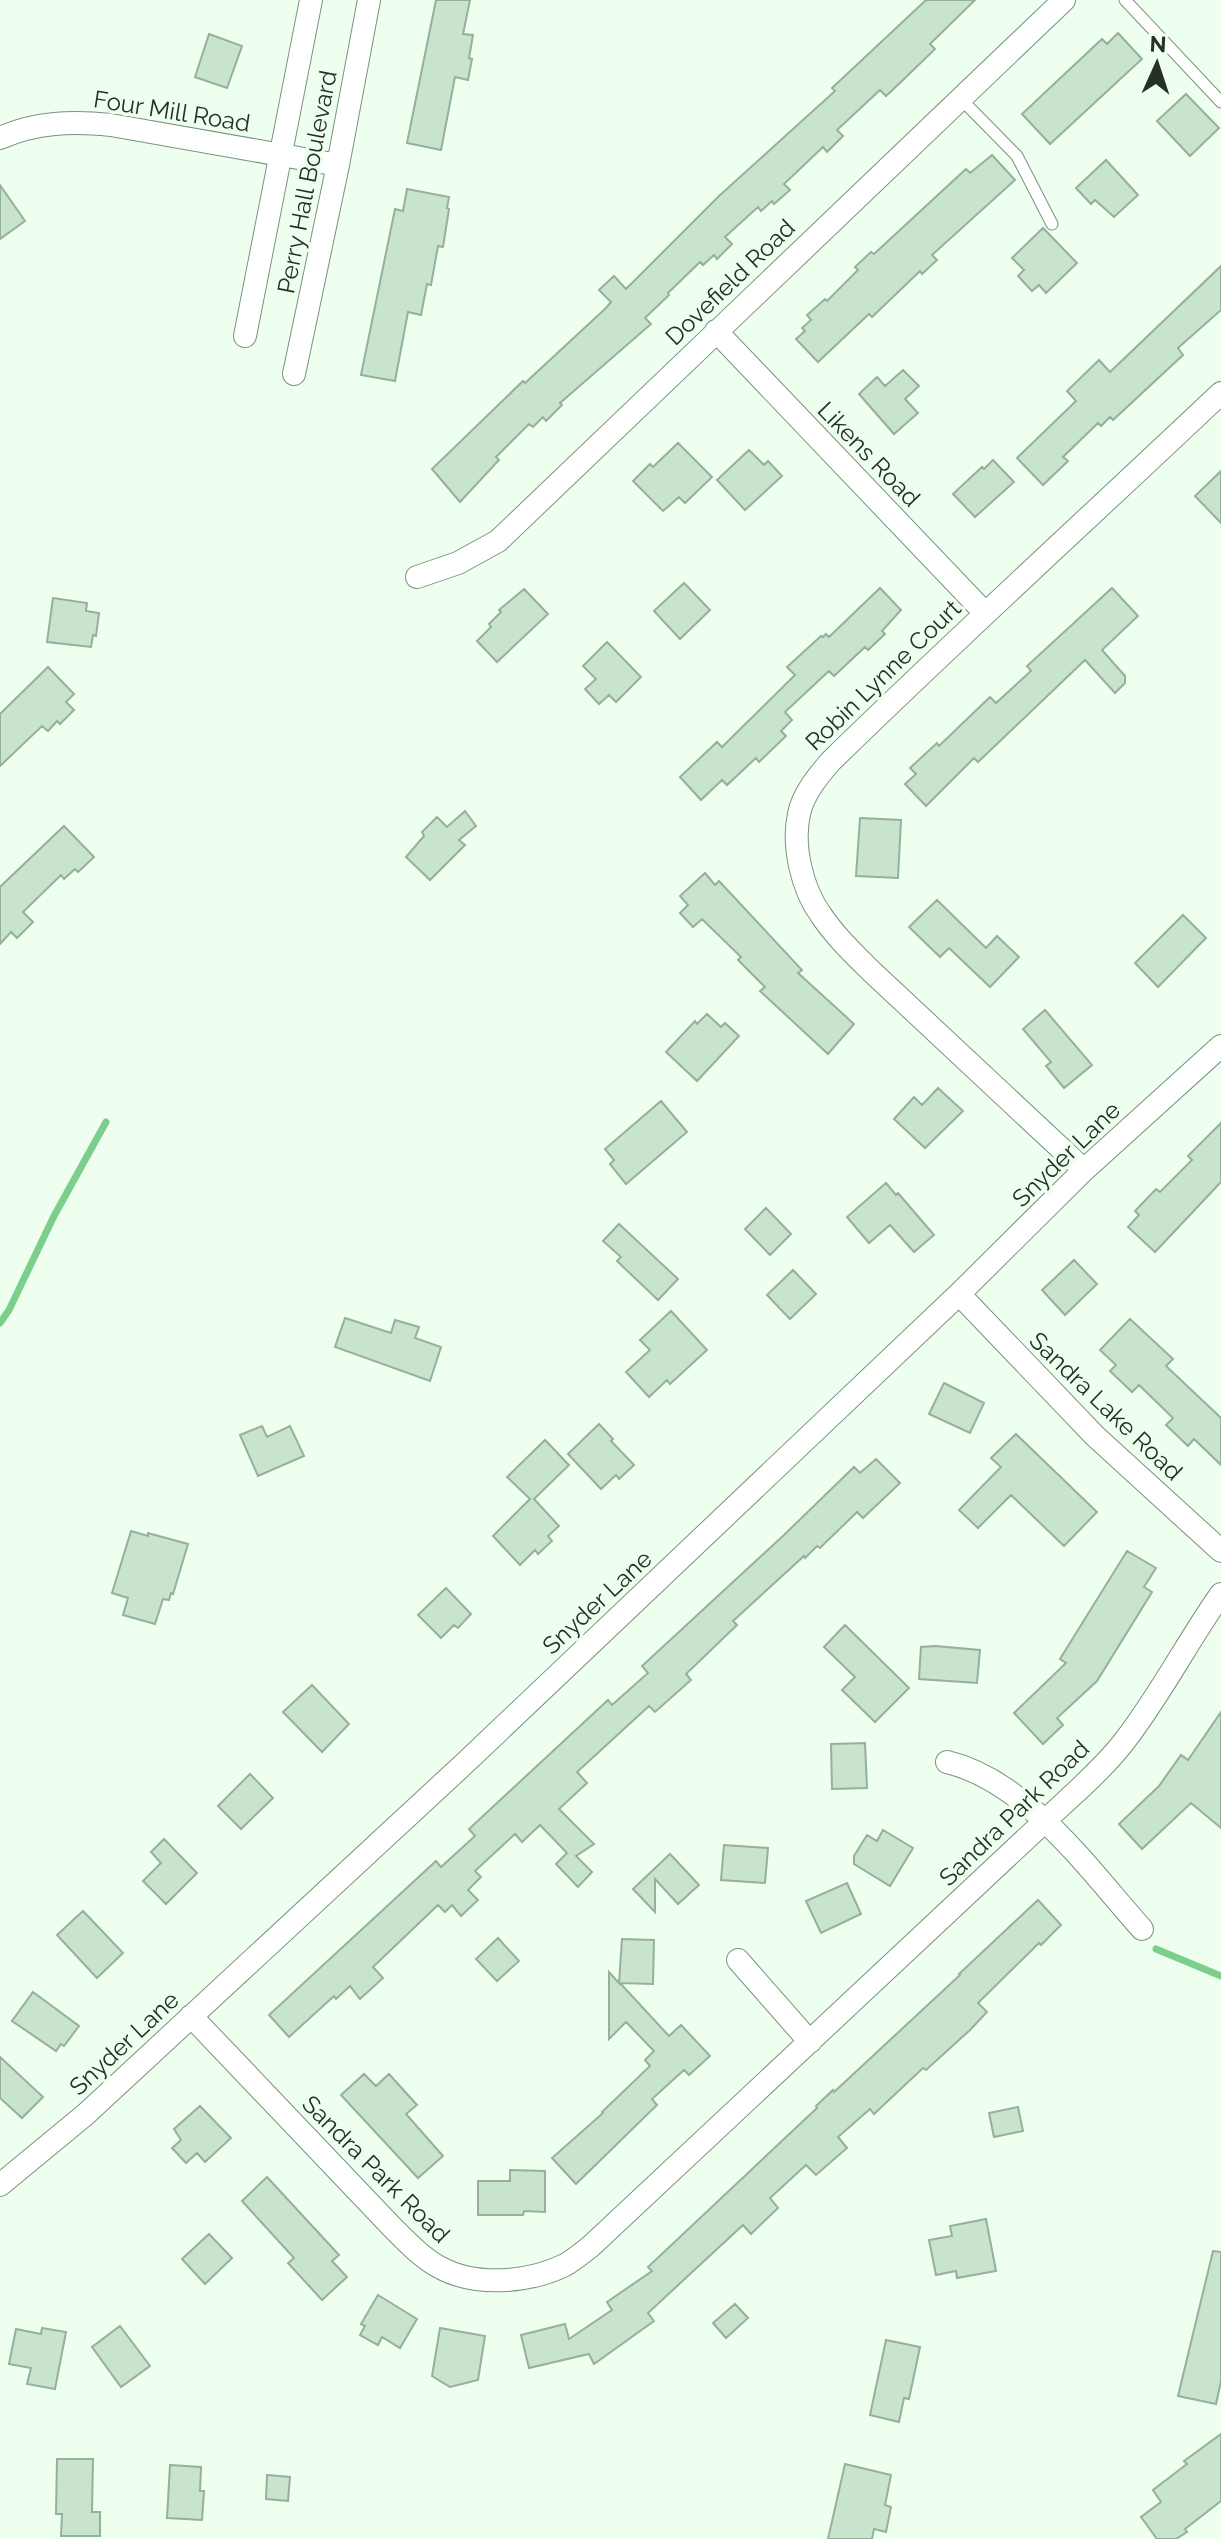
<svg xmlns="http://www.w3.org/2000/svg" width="1221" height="2539" viewBox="0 0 1221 2539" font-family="Raleway,sans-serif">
  <rect width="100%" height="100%" fill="#eefeef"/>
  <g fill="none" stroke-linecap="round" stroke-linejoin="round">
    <path stroke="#7bcf8b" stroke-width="7" d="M 0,1323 L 9,1310 L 54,1216 L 106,1122
      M 1156,1949 L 1221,1976"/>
  </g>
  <path fill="#c8e4cc" stroke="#96b099" stroke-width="2" d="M 436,0 L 470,0 L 463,34 L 473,35 L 469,58 L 472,59 L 468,80 L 455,77 L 441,150 L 407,143 Z
    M 926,0 L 975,0 L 930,44 L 935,49 L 903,80 L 886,96 L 880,90 L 837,130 L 843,136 L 827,152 L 823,147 L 784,184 L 790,190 L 774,204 L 772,201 L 761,211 L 758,207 L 725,237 L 732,244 L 717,259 L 714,255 L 703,265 L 700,262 L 668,293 L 669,295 L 645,318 L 651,324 L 560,403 L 562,405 L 546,421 L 543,417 L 533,427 L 529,424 L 496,457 L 499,460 L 460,502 L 432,469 L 523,381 L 525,383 L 606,308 L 611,302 L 599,290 L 614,276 L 626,289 L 719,196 L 835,91 L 832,88 Z
    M 1118,33 L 1142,59 L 1050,144 L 1022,114 L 1102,39 L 1107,44 Z
    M 209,34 L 242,46 L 227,88 L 195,77 Z
    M 1186,94 L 1219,128 L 1190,156 L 1157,121 Z
    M 992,155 L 1015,180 L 932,255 L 937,260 L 922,274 L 920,271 L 872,317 L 869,314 L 818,362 L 796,339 L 805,331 L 802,328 L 811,320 L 807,315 L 825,299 L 827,301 L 858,270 L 855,267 L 871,252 L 874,254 L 966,169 L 970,173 Z
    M 1106,160 L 1138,195 L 1114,217 L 1095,200 L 1091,204 L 1076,188 Z
    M 0,185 L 25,221 L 0,239 Z
    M 407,189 L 449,197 L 447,208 L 449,209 L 443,247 L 438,246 L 431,285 L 427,284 L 421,315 L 408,312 L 395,381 L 361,375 L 395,209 L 403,211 Z
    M 1043,228 L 1077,263 L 1046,293 L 1039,285 L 1032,291 L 1018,276 L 1024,270 L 1012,258 Z
    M 1221,266 L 1221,310 L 1178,348 L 1183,355 L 1113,420 L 1110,417 L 1101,426 L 1098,423 L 1063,457 L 1068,461 L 1043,485 L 1017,458 L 1076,401 L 1067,391 L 1099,360 L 1110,372 Z
    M 903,370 L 919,386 L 905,399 L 918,413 L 894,434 L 859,394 L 877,377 L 885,386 Z
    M 678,443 L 712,477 L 685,503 L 679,497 L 663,511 L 633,481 L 650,464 L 653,467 Z
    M 749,450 L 764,465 L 768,461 L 782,476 L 745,510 L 717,480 Z
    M 993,460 L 1014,482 L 975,517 L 953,494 L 982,467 L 984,469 Z
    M 1221,471 L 1221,523 L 1195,496 Z
    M 684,583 L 710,610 L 680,639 L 654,611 Z
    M 880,588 L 901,610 L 882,631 L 885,634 L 868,650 L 865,647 L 834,676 L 829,671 L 785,712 L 792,720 L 781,731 L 786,736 L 759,762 L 756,758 L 727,785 L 722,780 L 701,800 L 680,777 L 717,742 L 722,747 L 795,675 L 787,667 L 821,636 L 823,637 L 826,634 L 829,637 Z
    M 1112,588 L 1138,616 L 1102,650 L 1125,676 L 1125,683 L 1115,693 L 1085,660 L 978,762 L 974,758 L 926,806 L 905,784 L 916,774 L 910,768 L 937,743 L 939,746 L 990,697 L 996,703 L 1031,671 L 1027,666 Z
    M 524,589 L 548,614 L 497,662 L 477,641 L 491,627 L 489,624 L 501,612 L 499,610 Z
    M 53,598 L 87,603 L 86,611 L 99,613 L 96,636 L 93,635 L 91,647 L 47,642 Z
    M 607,642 L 641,677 L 616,702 L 609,695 L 599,704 L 585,689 L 596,679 L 583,666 Z
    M 48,667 L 74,694 L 66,702 L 74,710 L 60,724 L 57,721 L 48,731 L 42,726 L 0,766 L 0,714 Z
    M 465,811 L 476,826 L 459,840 L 465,845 L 430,880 L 406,857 L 424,836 L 422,832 L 437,817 L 447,827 Z
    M 860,818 L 901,820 L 898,878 L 856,876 Z
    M 64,826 L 94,857 L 78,872 L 75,869 L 64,879 L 61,875 L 23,912 L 33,922 L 17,938 L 11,932 L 0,944 L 0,887 Z
    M 705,873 L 715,885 L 719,881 L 802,970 L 798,973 L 854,1024 L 828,1054 L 760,991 L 765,987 L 738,960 L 741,957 L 702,919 L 693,927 L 680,913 L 688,905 L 680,896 Z
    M 937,900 L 986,948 L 997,936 L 1019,957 L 990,987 L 949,948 L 940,957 L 909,927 Z
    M 1183,915 L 1206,938 L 1158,987 L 1135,963 Z
    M 1045,1010 L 1092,1065 L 1064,1088 L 1046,1066 L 1051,1062 L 1023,1029 Z
    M 707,1014 L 721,1027 L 725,1023 L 739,1036 L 697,1081 L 666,1052 L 695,1021 L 697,1024 Z
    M 938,1088 L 963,1111 L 925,1148 L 894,1119 L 914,1097 L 922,1105 Z
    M 661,1101 L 687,1132 L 626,1184 L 610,1164 L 614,1160 L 605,1149 Z
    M 1221,1123 L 1221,1182 L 1155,1252 L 1128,1227 L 1139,1215 L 1135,1211 L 1156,1189 L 1160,1192 L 1192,1160 L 1188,1156 Z
    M 886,1183 L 896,1195 L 898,1193 L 934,1235 L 914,1252 L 890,1225 L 869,1243 L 847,1217 Z
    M 766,1208 L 791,1234 L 770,1255 L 745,1229 Z
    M 619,1224 L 678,1279 L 658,1300 L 617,1261 L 621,1257 L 603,1241 Z
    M 1074,1260 L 1097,1284 L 1065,1315 L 1042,1290 Z
    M 793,1270 L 816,1294 L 790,1319 L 767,1295 Z
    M 671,1311 L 707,1350 L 670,1384 L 667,1380 L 649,1397 L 626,1372 L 650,1350 L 640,1340 Z
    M 345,1318 L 391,1333 L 395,1320 L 419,1327 L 415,1338 L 441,1347 L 430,1381 L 335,1347 Z
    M 1130,1319 L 1173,1359 L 1166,1366 L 1221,1418 L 1221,1465 L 1194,1439 L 1188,1446 L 1166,1425 L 1173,1418 L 1139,1385 L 1132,1392 L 1110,1371 L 1116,1365 L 1100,1350 Z
    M 944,1383 L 984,1403 L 970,1433 L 929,1414 Z
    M 599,1424 L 613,1439 L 611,1441 L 634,1465 L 619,1479 L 616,1475 L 601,1489 L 568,1454 Z
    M 262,1426 L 267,1437 L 290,1426 L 304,1456 L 258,1476 L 240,1435 Z
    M 1016,1434 L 1097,1512 L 1064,1546 L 1011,1495 L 978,1528 L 959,1510 L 1001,1467 L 991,1458 Z
    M 545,1440 L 569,1465 L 534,1499 L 559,1526 L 548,1536 L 552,1541 L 538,1554 L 535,1550 L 520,1565 L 493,1536 L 530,1499 L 507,1477 Z
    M 876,1459 L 900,1483 L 863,1518 L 857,1512 L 820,1548 L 817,1546 L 805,1558 L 804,1556 L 733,1621 L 737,1625 L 686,1674 L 691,1680 L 655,1712 L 649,1706 L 577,1772 L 587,1783 L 559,1809 L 594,1844 L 576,1856 L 592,1872 L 578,1887 L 556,1864 L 567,1853 L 540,1825 L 522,1842 L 515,1834 L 475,1871 L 481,1877 L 468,1890 L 478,1900 L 461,1916 L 452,1905 L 445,1912 L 438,1905 L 373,1967 L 383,1978 L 360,1999 L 350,1986 L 336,1999 L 334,1996 L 289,2037 L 269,2015 L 436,1861 L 441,1867 L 475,1836 L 469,1829 L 608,1700 L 612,1705 L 648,1673 L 642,1666 L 784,1535 L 854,1467 L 860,1473 Z
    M 131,1531 L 148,1536 L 148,1533 L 188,1544 L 173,1594 L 171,1593 L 169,1600 L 163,1599 L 155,1624 L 123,1615 L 128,1598 L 112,1593 Z
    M 1127,1551 L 1156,1568 L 1144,1587 L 1152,1592 L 1097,1681 L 1057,1718 L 1063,1725 L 1043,1744 L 1014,1713 L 1066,1663 L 1060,1659 Z
    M 446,1588 L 471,1614 L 458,1628 L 454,1625 L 441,1638 L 418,1615 Z
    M 845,1625 L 909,1688 L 875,1722 L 842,1690 L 855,1677 L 824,1647 Z
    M 935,1646 L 980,1650 L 977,1683 L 919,1679 L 921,1647 Z
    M 312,1685 L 349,1724 L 322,1752 L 283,1712 Z
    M 1221,1712 L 1221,1828 L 1191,1803 L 1142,1849 L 1119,1824 L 1159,1786 L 1181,1755 L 1188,1760 Z
    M 865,1743 L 867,1788 L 832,1789 L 831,1744 Z
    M 250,1774 L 273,1798 L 241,1829 L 218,1806 Z
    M 883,1830 L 913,1848 L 890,1886 L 854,1864 L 854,1856 L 867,1835 L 877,1841 Z
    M 164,1839 L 197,1873 L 166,1904 L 143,1881 L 161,1863 L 151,1852 Z
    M 724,1845 L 768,1848 L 765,1883 L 721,1880 Z
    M 670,1854 L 699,1885 L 678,1904 L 655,1879 L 655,1912 L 633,1889 Z
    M 847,1883 L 861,1914 L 821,1933 L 806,1901 Z
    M 1038,1900 L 1061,1925 L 1041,1945 L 1039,1943 L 978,2003 L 987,2012 L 970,2030 L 926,2070 L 923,2068 L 874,2114 L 870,2109 L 838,2137 L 847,2148 L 816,2175 L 806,2165 L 770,2198 L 778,2208 L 751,2234 L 743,2225 L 648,2313 L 654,2321 L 594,2364 L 589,2354 L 529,2368 L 521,2335 L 565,2324 L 569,2339 L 612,2310 L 607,2302 L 652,2271 L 648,2267 L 817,2108 L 816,2106 L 833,2090 L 834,2092 L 960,1975 L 959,1974 Z
    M 83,1911 L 123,1953 L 97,1978 L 57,1935 Z
    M 498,1938 L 519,1961 L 497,1981 L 476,1959 Z
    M 622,1939 L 654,1940 L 653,1984 L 620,1983 L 669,2036 L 681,2025 L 710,2056 L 689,2075 L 684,2070 L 652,2099 L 657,2105 L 576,2184 L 552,2158 L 603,2113 L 602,2112 L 650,2066 L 645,2060 L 654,2051 L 626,2022 L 609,2039 L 609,1972 L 619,1983 Z
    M 33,1992 L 79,2026 L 64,2046 L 61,2044 L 56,2051 L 12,2021 Z
    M 0,2057 L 43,2097 L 22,2118 L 0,2098 Z
    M 364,2074 L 376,2086 L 389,2074 L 417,2105 L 406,2114 L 443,2156 L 418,2178 L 341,2095 Z
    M 200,2106 L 231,2138 L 205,2162 L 197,2153 L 186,2163 L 172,2148 L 181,2140 L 174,2129 Z
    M 1018,2107 L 1023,2131 L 994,2137 L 989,2113 Z
    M 510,2170 L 545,2171 L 545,2212 L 524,2211 L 523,2215 L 478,2215 L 478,2181 L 510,2181 Z
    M 267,2177 L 339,2255 L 332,2261 L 347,2277 L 322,2300 L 288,2263 L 294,2258 L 242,2201 Z
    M 986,2219 L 996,2271 L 957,2278 L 956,2271 L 936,2275 L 929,2240 L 952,2236 L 950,2226 Z
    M 209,2234 L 232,2258 L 205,2284 L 182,2259 Z
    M 1213,2251 L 1221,2252 L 1221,2381 L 1216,2404 L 1178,2396 Z
    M 378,2295 L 417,2319 L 400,2348 L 382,2337 L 378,2345 L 360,2335 L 365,2326 L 361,2324 Z
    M 735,2304 L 748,2318 L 726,2338 L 713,2323 Z
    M 120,2326 L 150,2366 L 121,2387 L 92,2347 Z
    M 42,2328 L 66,2332 L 55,2389 L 27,2384 L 31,2368 L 9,2364 L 16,2329 L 41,2334 Z
    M 440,2328 L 485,2336 L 478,2380 L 450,2387 L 432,2376 Z
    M 886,2340 L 920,2347 L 909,2399 L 904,2398 L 899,2422 L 870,2415 Z
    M 1221,2434 L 1221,2501 L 1185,2529 L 1187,2532 L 1176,2539 L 1157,2539 L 1141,2517 L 1161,2502 L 1153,2490 L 1187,2464 L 1184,2461 Z
    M 57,2459 L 93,2459 L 92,2512 L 100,2512 L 100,2536 L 61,2536 L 62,2514 L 56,2514 Z
    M 845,2464 L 891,2475 L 885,2505 L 891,2507 L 886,2532 L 874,2529 L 872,2539 L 828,2539 Z
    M 170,2465 L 201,2467 L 200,2491 L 204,2491 L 202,2520 L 167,2518 Z
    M 267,2475 L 290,2477 L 288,2501 L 266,2499 Z"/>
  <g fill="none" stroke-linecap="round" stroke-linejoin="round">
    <defs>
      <path id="lane" d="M 1125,0 L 1221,102
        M 961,99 L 1017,156 L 1052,224"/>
      <path id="street" d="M 0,138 C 36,122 72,121 111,125 L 338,165
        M 716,331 L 984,612
        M 245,336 L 311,0
        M 294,374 L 338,165 L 369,0
        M 417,577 L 458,563 L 498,541 L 1064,0
        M 1084,1170 L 871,971 C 853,953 835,936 821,915 C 802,889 792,846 799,814 C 803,794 818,776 831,761 C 959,636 1091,516 1221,393
        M 959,1294 L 1095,1436 L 1221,1551
        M 947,1762 C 1027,1781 1089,1870 1142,1929
        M 738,1960 L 810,2042
        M 191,2016 L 392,2227 C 407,2242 421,2257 439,2267 C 475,2287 528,2283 565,2265 C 574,2260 582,2253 590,2247 L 1045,1821 C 1071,1796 1101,1771 1123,1743 C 1160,1696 1187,1642 1221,1594
        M 0,2185 L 86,2114 L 465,1763 L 959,1294 L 1084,1170 L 1221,1046"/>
    </defs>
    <use href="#lane" stroke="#7a937d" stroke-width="13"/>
    <use href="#street" stroke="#7a937d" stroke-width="24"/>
    <use href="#lane" stroke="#fff" stroke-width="11"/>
    <use href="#street" stroke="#fff" stroke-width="22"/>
  </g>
  <g text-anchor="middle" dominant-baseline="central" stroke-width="7" stroke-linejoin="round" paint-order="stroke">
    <g font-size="24" fill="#263027" stroke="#eefeef">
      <text transform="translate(172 111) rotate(9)">Four Mill Road</text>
      <text transform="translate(307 182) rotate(-79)">Perry Hall Boulevard</text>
      <text transform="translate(730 282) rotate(-44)">Dovefield Road</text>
      <text transform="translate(869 454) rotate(46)">Likens Road</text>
      <text transform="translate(883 675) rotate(-44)">Robin Lynne Court</text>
      <text transform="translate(1066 1154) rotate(-44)">Snyder Lane</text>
      <text transform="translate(1106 1406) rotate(44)">Sandra Lake Road</text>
      <text transform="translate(597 1602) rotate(-43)">Snyder Lane</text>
      <text transform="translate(1014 1813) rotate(-44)">Sandra Park Road</text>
      <text transform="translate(124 2043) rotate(-43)">Snyder Lane</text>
      <text transform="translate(376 2169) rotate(45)">Sandra Park Road</text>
    </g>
  </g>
  <g transform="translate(1157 64) rotate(3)" stroke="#eefeef" stroke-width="6" paint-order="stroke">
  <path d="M0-6L14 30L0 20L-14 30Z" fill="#263027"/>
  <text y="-12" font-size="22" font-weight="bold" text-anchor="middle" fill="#263027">N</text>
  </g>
</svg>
